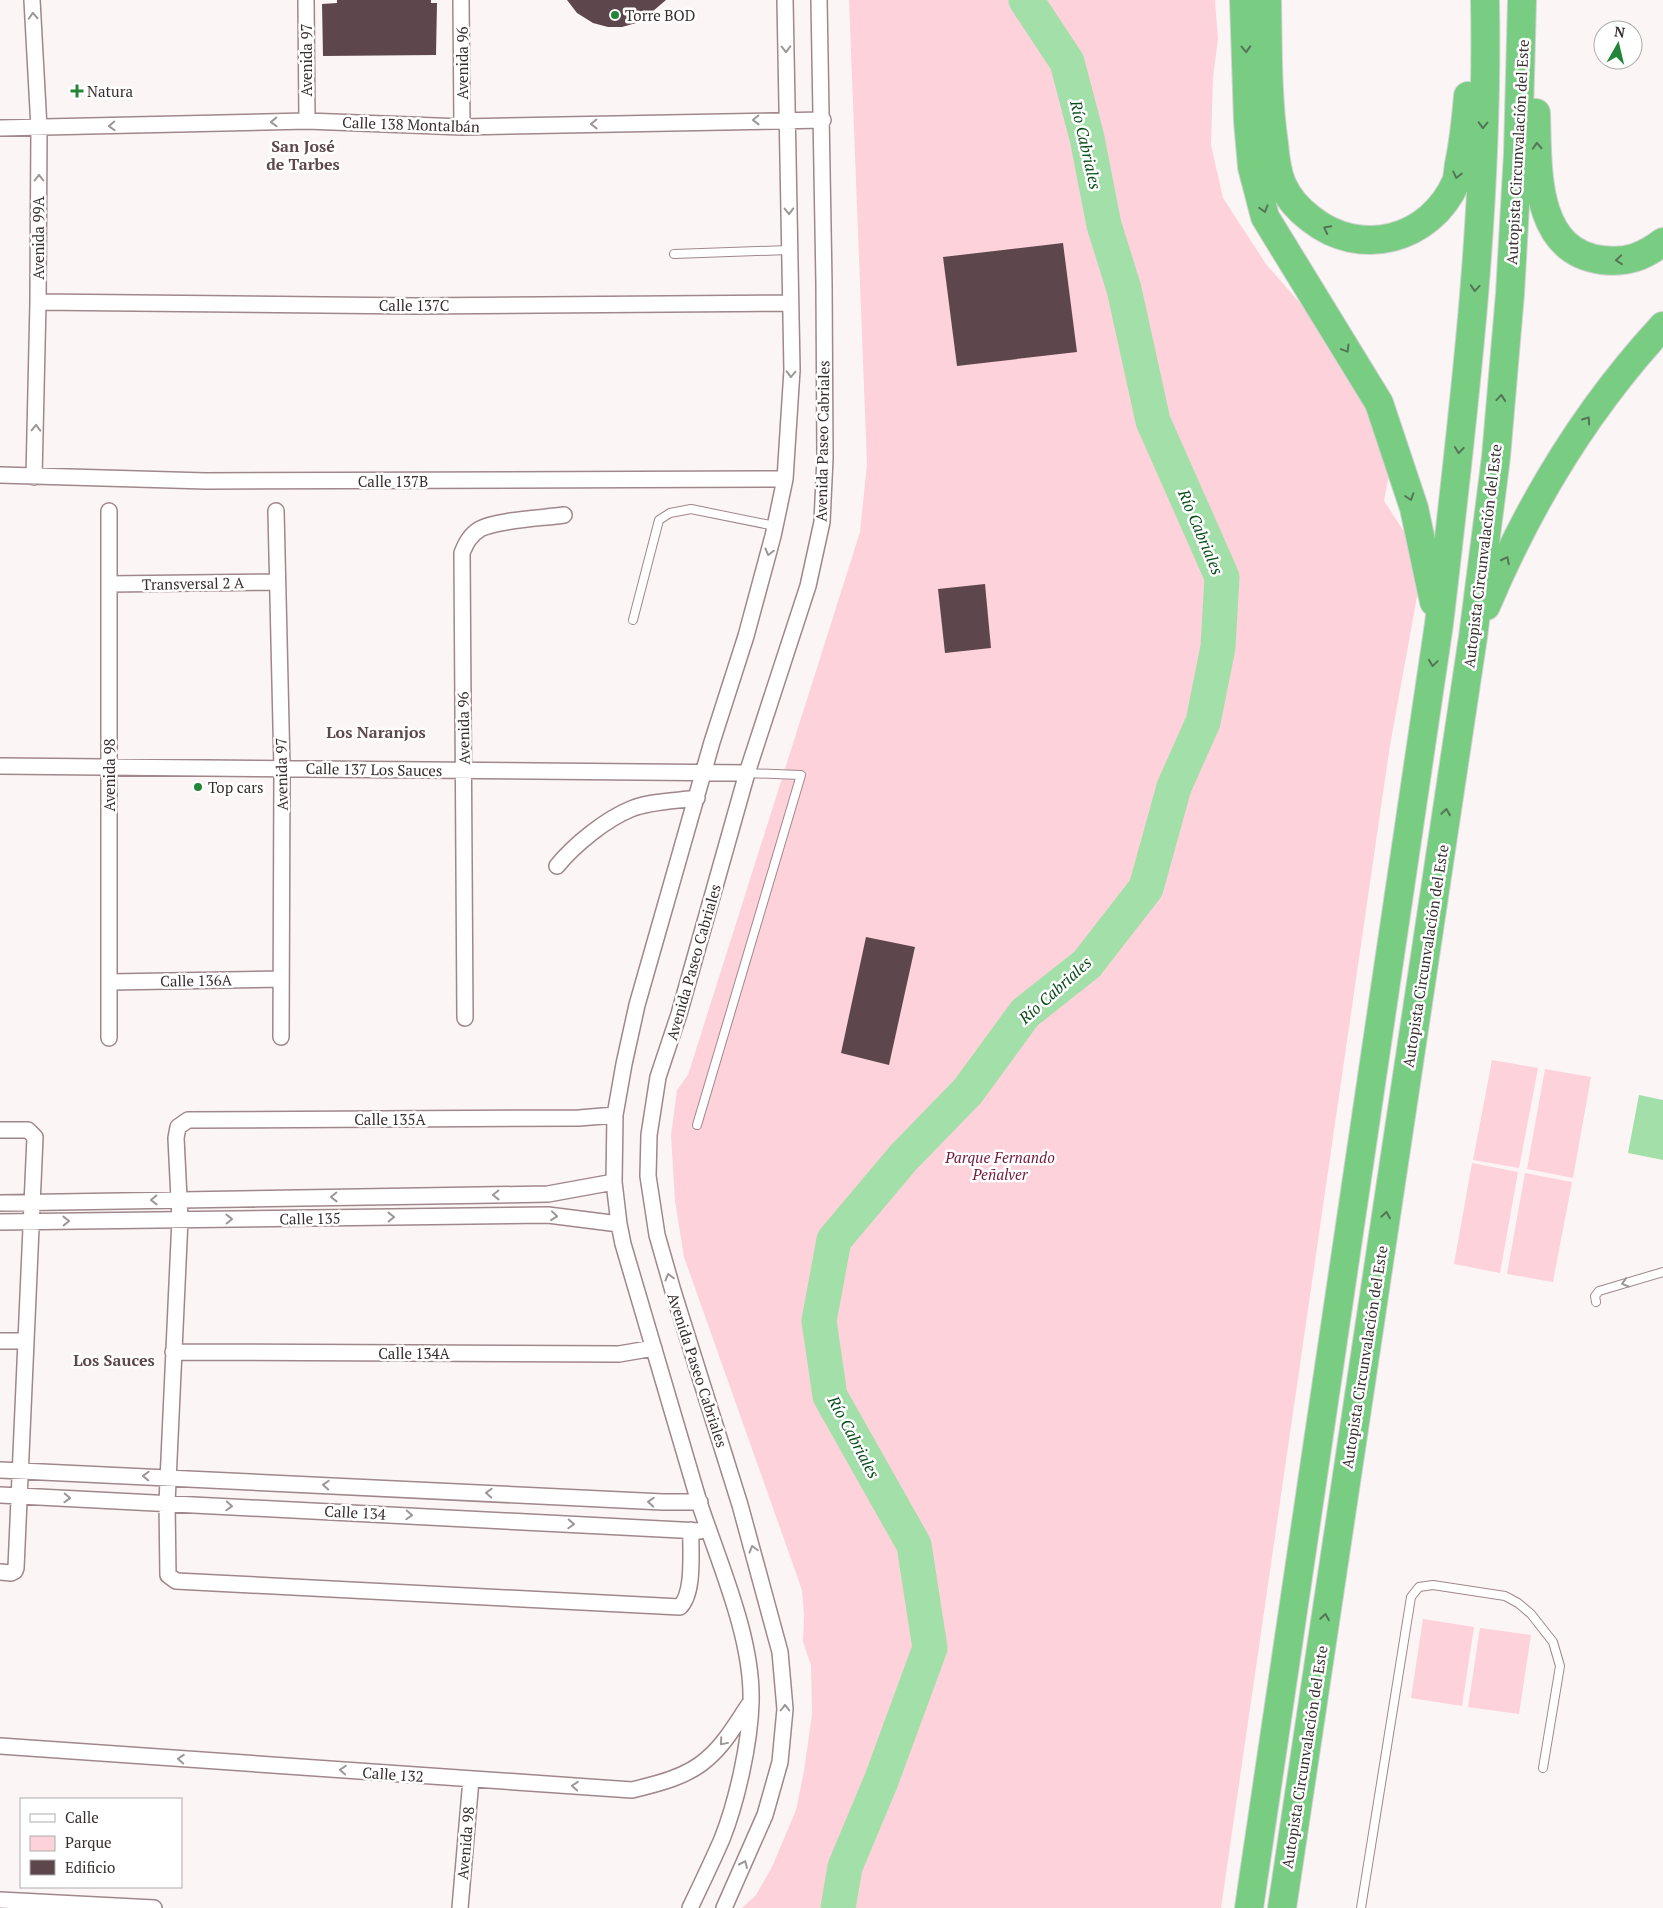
<svg xmlns="http://www.w3.org/2000/svg" width="1663" height="1908" viewBox="0 0 1663 1908" font-family="'PT Serif',serif">
  <rect width="100%" height="100%" fill="#fbf5f6"/>
  <path fill="#fed2da" d="M 849,0 L 1215,0 L 1218,39 L 1213,77 L 1211,145 L 1223,198 L 1266,264 L 1325,332 L 1369,412 L 1391,464 L 1384,501 L 1418,553 L 1418,591 L 1390,745 L 1221,1908 L 742,1908 L 756,1895 L 772,1867 L 796,1810 L 804,1771 L 812,1714 L 811,1665 L 803,1642 L 804,1615 L 802,1590 L 684,1257 L 675,1201 L 671,1135 L 677,1090 L 688,1075 L 860,532 L 867,464 Z
    M 1492,1060 L 1538,1068 L 1519,1168 L 1473,1160 Z
    M 1545,1069 L 1591,1077 L 1573,1178 L 1527,1169 Z
    M 1472,1163 L 1518,1172 L 1500,1273 L 1454,1264 Z
    M 1525,1173 L 1572,1182 L 1553,1282 L 1507,1274 Z
    M 1423,1619 L 1474,1627 L 1462,1706 L 1411,1698 Z
    M 1480,1628 L 1531,1635 L 1519,1714 L 1468,1707 Z"/>
  <path fill="#a3dfa8" d="M 1639,1095 L 1663,1100 L 1663,1160 L 1628,1153 Z"/>
  <g fill="none" stroke-linecap="round" stroke-linejoin="round">
    <path stroke="#a3dfa8" stroke-width="35" d="M 838,1908 L 845,1867 L 881,1781 L 930,1648 L 914,1545 L 830,1396 L 819,1321 L 834,1240 L 903,1158 L 968,1091 L 1025,1013 L 1087,964 L 1146,888 L 1174,787 L 1203,722 L 1218,647 L 1222,577 L 1153,421 L 1124,289 L 1104,225 L 1087,138 L 1067,62 L 1026,0"/>
  </g>
  <path fill="#5e474c" d="M 337,0 L 431,0 L 431,3 L 437,3 L 436,55 L 323,56 L 322,4 L 337,3 Z
    M 567,0 L 666,0 L 646,17 L 636,23 L 622,27 L 608,27 L 593,23 L 577,13 Z
    M 1063,243 L 1077,352 L 957,366 L 943,257 Z
    M 985,584 L 991,648 L 945,653 L 938,589 Z
    M 866,937 L 915,947 L 889,1065 L 841,1053 Z"/>
  <g fill="none" stroke-linecap="round" stroke-linejoin="round">
    <defs>
      <path id="service" d="M 674,254 L 789,250
        M 633,620 L 659,520 L 670,513 L 691,509 L 775,526
        M 697,1125 L 801,775 L 747,773
        M 1596,1302 L 1595,1296 L 1599,1291 L 1663,1272
        M 1361,1908 L 1411,1597 L 1419,1587 L 1433,1585 L 1505,1596 L 1518,1603 L 1531,1614 L 1553,1642 L 1560,1666 L 1543,1768"/>
      <path id="minor" d="M 32,0 L 39,128 L 38,302 L 34,477
        M 306,0 L 307,121
        M 461,0 L 462,127
        M 0,128 L 307,121 L 462,127 L 823,120
        M 38,302 L 416,306 L 790,303
        M 0,475 L 206,481 L 785,479
        M 276,511 L 282,768 L 281,1037
        M 109,584 L 277,582
        M 0,766 L 747,773
        M 557,866 C 574,845 606,819 631,809 C 651,801 676,801 697,798
        M 110,982 L 281,979
        M 465,1018 L 462,553 C 466,543 470,535 480,529 C 496,520 544,518 564,515
        M 109,1038 L 109,511
        M 615,1115 L 579,1118 L 188,1120 L 178,1127 L 176,1138 L 180,1219 L 167,1503 L 168,1575 L 176,1581 L 680,1607 C 695,1592 690,1550 691,1530
        M 0,1130 L 28,1130 L 35,1137 L 16,1568 L 15,1571 L 11,1573 L 0,1572
        M 0,1203 L 548,1194 L 614,1182
        M 0,1222 L 548,1215 L 619,1224
        M 0,1341 L 25,1341
        M 173,1352 L 619,1354 L 654,1348
        M 0,1470 L 663,1502 L 700,1502
        M 0,1495 L 700,1531
        M 0,1746 L 632,1790 C 657,1784 687,1777 707,1759 C 725,1744 737,1722 750,1703
        M 0,1900 L 154,1908
        M 460,1908 L 471,1779
        M 690,1908 C 701,1885 712,1862 722,1839 C 737,1801 750,1743 751,1702 C 753,1638 719,1563 699,1502 C 673,1416 648,1330 623,1244 L 619,1224 L 614,1182 L 615,1115 L 624,1064 L 637,1005 L 712,742 L 746,636 L 773,536 L 785,479 L 792,370 L 785,0
        M 724,1908 L 765,1815 L 780,1762 L 785,1709 L 780,1652 L 740,1505 L 673,1291 L 657,1235 L 648,1176 L 649,1135 L 658,1077 L 679,1014 L 747,773 L 808,586 L 822,522 L 825,458 L 824,284 L 819,0"/>
      <path id="motorway" d="M 1244,0 L 1248,121 L 1252,167 L 1265,217 L 1379,403 L 1414,508 L 1434,602
        M 1267,0 C 1268,48 1267,96 1274,144 C 1275,156 1277,172 1282,184 C 1288,198 1299,210 1311,219 C 1360,258 1430,241 1456,182 C 1458,177 1458,169 1459,164 C 1464,141 1466,119 1468,96
        M 1536,113 C 1538,166 1532,251 1602,260 C 1627,263 1643,257 1663,242
        M 1486,606 C 1529,504 1587,408 1663,326
        M 1249,1908 L 1439,624 C 1463,417 1489,209 1485,0
        M 1282,1908 L 1473,637 L 1496,457 L 1510,294 L 1518,153 L 1522,0"/>
    </defs>
    <use href="#service" stroke="#a0878b" stroke-width="10"/>
    <use href="#minor" stroke="#a0878b" stroke-width="18"/>
    <use href="#motorway" stroke="#d3d1d1" stroke-width="30"/>
    <use href="#service" stroke="#fff" stroke-width="8"/>
    <use href="#minor" stroke="#fff" stroke-width="15"/>
    <use href="#motorway" stroke="#78cd83" stroke-width="28"/>
  </g>
  <defs><path id="oneway-chevron" d="M-2-3.5L2.5 0L-2 3.5" fill="none" stroke-width="1.6" stroke-linecap="round" stroke-linejoin="round" transform="scale(1.25)"/></defs>
  <g stroke="#9c9697">
    <use href="#oneway-chevron" transform="translate(33 16) rotate(-93)"/>
    <use href="#oneway-chevron" transform="translate(786 49) rotate(89)"/>
    <use href="#oneway-chevron" transform="translate(756 120) rotate(179)"/>
    <use href="#oneway-chevron" transform="translate(274 122) rotate(178)"/>
    <use href="#oneway-chevron" transform="translate(594 124) rotate(179)"/>
    <use href="#oneway-chevron" transform="translate(112 126) rotate(178)"/>
    <use href="#oneway-chevron" transform="translate(39 178) rotate(-90)"/>
    <use href="#oneway-chevron" transform="translate(789 211) rotate(89)"/>
    <use href="#oneway-chevron" transform="translate(791 374) rotate(92)"/>
    <use href="#oneway-chevron" transform="translate(36 428) rotate(-88)"/>
    <use href="#oneway-chevron" transform="translate(769 552) rotate(105)"/>
    <use href="#oneway-chevron" transform="translate(496 1195) rotate(179)"/>
    <use href="#oneway-chevron" transform="translate(334 1197) rotate(179)"/>
    <use href="#oneway-chevron" transform="translate(154 1200) rotate(179)"/>
    <use href="#oneway-chevron" transform="translate(554 1216) rotate(6)"/>
    <use href="#oneway-chevron" transform="translate(391 1217) rotate(-1)"/>
    <use href="#oneway-chevron" transform="translate(229 1219) rotate(-1)"/>
    <use href="#oneway-chevron" transform="translate(66 1221) rotate(-1)"/>
    <use href="#oneway-chevron" transform="translate(669 1277) rotate(-105)"/>
    <use href="#oneway-chevron" transform="translate(1625 1283) rotate(163)"/>
    <use href="#oneway-chevron" transform="translate(146 1476) rotate(-178)"/>
    <use href="#oneway-chevron" transform="translate(326 1485) rotate(-177)"/>
    <use href="#oneway-chevron" transform="translate(489 1493) rotate(-177)"/>
    <use href="#oneway-chevron" transform="translate(67 1498) rotate(2)"/>
    <use href="#oneway-chevron" transform="translate(651 1502) rotate(-177)"/>
    <use href="#oneway-chevron" transform="translate(229 1506) rotate(3)"/>
    <use href="#oneway-chevron" transform="translate(409 1515) rotate(3)"/>
    <use href="#oneway-chevron" transform="translate(571 1524) rotate(3)"/>
    <use href="#oneway-chevron" transform="translate(753 1549) rotate(-106)"/>
    <use href="#oneway-chevron" transform="translate(785 1708) rotate(-90)"/>
    <use href="#oneway-chevron" transform="translate(723 1742) rotate(130)"/>
    <use href="#oneway-chevron" transform="translate(181 1759) rotate(-176)"/>
    <use href="#oneway-chevron" transform="translate(343 1770) rotate(-176)"/>
    <use href="#oneway-chevron" transform="translate(575 1786) rotate(-176)"/>
    <use href="#oneway-chevron" transform="translate(744 1864) rotate(-66)"/>
  </g>
  <g stroke="#557555">
    <use href="#oneway-chevron" transform="translate(1246 49) rotate(88)"/>
    <use href="#oneway-chevron" transform="translate(1483 125) rotate(91)"/>
    <use href="#oneway-chevron" transform="translate(1537 146) rotate(-93)"/>
    <use href="#oneway-chevron" transform="translate(1457 175) rotate(103)"/>
    <use href="#oneway-chevron" transform="translate(1264 209) rotate(74)"/>
    <use href="#oneway-chevron" transform="translate(1327 229) rotate(-153)"/>
    <use href="#oneway-chevron" transform="translate(1619 260) rotate(175)"/>
    <use href="#oneway-chevron" transform="translate(1475 288) rotate(94)"/>
    <use href="#oneway-chevron" transform="translate(1346 349) rotate(59)"/>
    <use href="#oneway-chevron" transform="translate(1501 398) rotate(-85)"/>
    <use href="#oneway-chevron" transform="translate(1587 420) rotate(-55)"/>
    <use href="#oneway-chevron" transform="translate(1459 450) rotate(96)"/>
    <use href="#oneway-chevron" transform="translate(1410 497) rotate(72)"/>
    <use href="#oneway-chevron" transform="translate(1506 560) rotate(-63)"/>
    <use href="#oneway-chevron" transform="translate(1433 663) rotate(98)"/>
    <use href="#oneway-chevron" transform="translate(1446 812) rotate(-81)"/>
    <use href="#oneway-chevron" transform="translate(1386 1215) rotate(-81)"/>
    <use href="#oneway-chevron" transform="translate(1325 1617) rotate(-81)"/>
  </g>
  <g fill="#228538" stroke="#fff" stroke-width="2">
    <circle cx="615" cy="15" r="5"/>
    <path d="M74.5 83.5h5v5h5v5h-5v5h-5v-5h-5v-5h5z"/>
    <circle cx="198" cy="787" r="5"/>
  </g>
  <g text-anchor="middle" dominant-baseline="central" stroke-width="5" stroke-linejoin="round" paint-order="stroke">
    <g font-size="15" fill="#382d2f" stroke="#fff" text-anchor="start">
      <text x="625" y="15">Torre BOD</text>
      <text x="87" y="91">Natura</text>
      <text x="208" y="787">Top cars</text>
    </g>
    <g font-size="15" fill="#382d2f" stroke="#fff">
      <text transform="translate(306 60) rotate(-90)">Avenida 97</text>
      <text transform="translate(462 63) rotate(-90)">Avenida 96</text>
      <text transform="translate(411 124) rotate(2)">Calle 138 Montalbán</text>
      <text transform="translate(1517 152) rotate(-87)">Autopista Circunvalación del Este</text>
      <text transform="translate(38 238) rotate(-90)">Avenida 99A</text>
      <text x="414" y="305">Calle 137C</text>
      <text transform="translate(822 441) rotate(-89)">Avenida Paseo Cabriales</text>
      <text x="393" y="481">Calle 137B</text>
      <text transform="translate(1482 556) rotate(-83)">Autopista Circunvalación del Este</text>
      <text transform="translate(193 583) rotate(-1)">Transversal 2 A</text>
      <text transform="translate(463 728) rotate(-91)">Avenida 96</text>
      <text transform="translate(374 769) rotate(1)">Calle 137 Los Sauces</text>
      <text transform="translate(281 774) rotate(-91)">Avenida 97</text>
      <text transform="translate(109 775) rotate(-90)">Avenida 98</text>
      <text transform="translate(1425 956) rotate(-81)">Autopista Circunvalación del Este</text>
      <text transform="translate(693 962) rotate(-74)">Avenida Paseo Cabriales</text>
      <text transform="translate(196 980) rotate(-1)">Calle 136A</text>
      <text x="390" y="1119">Calle 135A</text>
      <text transform="translate(310 1218) rotate(-1)">Calle 135</text>
      <text x="414" y="1353">Calle 134A</text>
      <text transform="translate(1364 1357) rotate(-81)">Autopista Circunvalación del Este</text>
      <text transform="translate(698 1370) rotate(72)">Avenida Paseo Cabriales</text>
      <text transform="translate(355 1512) rotate(3)">Calle 134</text>
      <text transform="translate(1304 1757) rotate(-81)">Autopista Circunvalación del Este</text>
      <text transform="translate(393 1774) rotate(4)">Calle 132</text>
      <text transform="translate(465 1843) rotate(-85)">Avenida 98</text>
    </g>
    <g font-size="15" font-style="italic" fill="#731837" stroke="#fff">
      <text x="1000" y="1157">Parque Fernando<tspan x="1000" dy="17">Peñalver</tspan></text>
    </g>
    <g font-size="16" font-style="italic" fill="#094c1a" stroke="#fff">
      <text transform="translate(1086 145) rotate(77)">Río Cabriales</text>
      <text transform="translate(1201 532) rotate(67)">Río Cabriales</text>
      <text transform="translate(1055 990) rotate(-42)">Río Cabriales</text>
      <text transform="translate(854 1437) rotate(62)">Río Cabriales</text>
    </g>
    <g font-size="16" font-weight="bold" fill="#5d474b" stroke="#fff">
      <text x="303" y="146">San José<tspan x="303" dy="18">de Tarbes</tspan></text>
      <text x="376" y="732">Los Naranjos</text>
      <text x="114" y="1360">Los Sauces</text>
    </g>
  </g>
  <rect x="20" y="1798" width="162" height="90" fill="#ffffff" stroke="#afabac"/>
  <rect x="30" y="1814" width="25" height="8" fill="#ffffff" stroke="#afabac"/>
  <text x="65" y="1823" font-size="15" fill="#382d2f">Calle</text>
  <rect x="30" y="1836" width="25" height="15" fill="#fed2da" stroke="#afabac"/>
  <text x="65" y="1848" font-size="15" fill="#382d2f">Parque</text>
  <rect x="30" y="1860" width="25" height="15" fill="#5e474c" stroke="#afabac"/>
  <text x="65" y="1873" font-size="15" fill="#382d2f">Edificio</text>
  <g transform="translate(1618 45) rotate(8)"><circle r="24" fill="#ffffff" stroke="#afabac"/>
  <path d="M0-4L9 19L0 12L-9 19Z" fill="#228538"/>
  <text y="-8" font-size="14" font-weight="bold" text-anchor="middle" fill="#382d2f">N</text>
  </g>
</svg>
